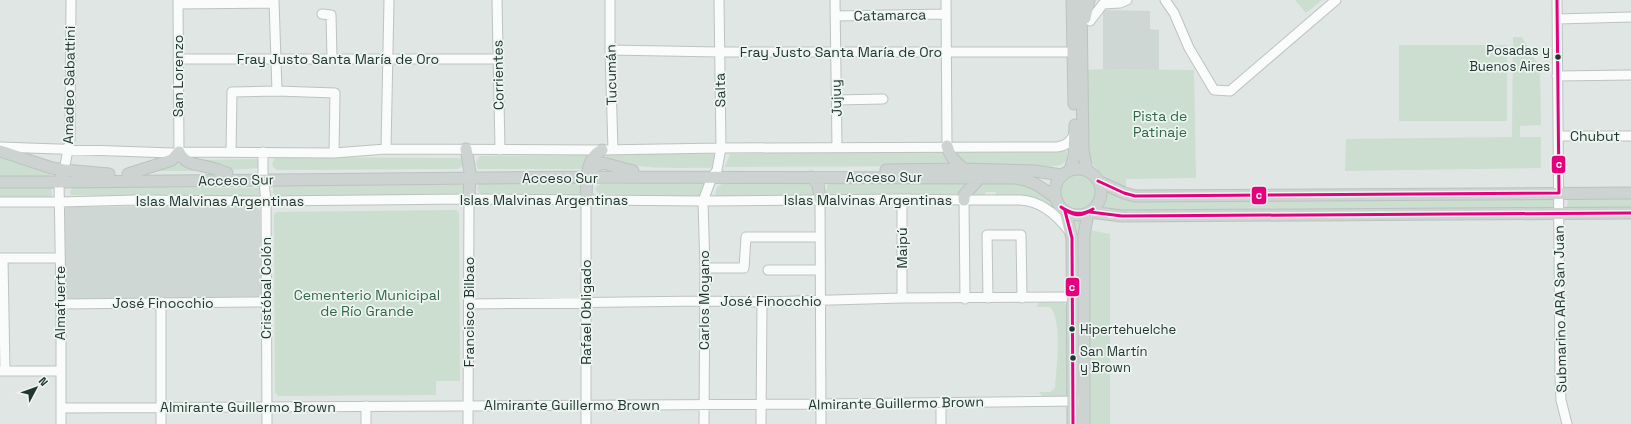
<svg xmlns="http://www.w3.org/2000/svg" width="1631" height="424" viewBox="0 0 1631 424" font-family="'Space Grotesk',sans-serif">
  <rect width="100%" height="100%" fill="#e0e6e3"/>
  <path fill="#ced7d3" d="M 1103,10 L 1150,11 L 1150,29 L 1159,30 L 1159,70 L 1103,69 Z
    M 256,205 L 260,211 L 261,293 L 258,298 L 66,300 L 65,298 L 64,210 L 67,207 Z"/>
  <path fill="#cbded0" d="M 1295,0 L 1322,0 L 1306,13 Z
    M 1513,37 L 1522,37 L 1540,68 L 1541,125 L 1520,126 L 1520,137 L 1541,137 L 1541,168 L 1345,171 L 1346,139 L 1512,137 Z
    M 1399,45 L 1507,45 L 1507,121 L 1399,121 Z
    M 1103,69 L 1194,70 L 1196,178 L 1126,179 L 1126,190 C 1112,182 1099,176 1091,161 C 1084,148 1086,88 1085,70 Z
    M 1058,150 L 1065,150 L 1067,153 L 1067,160 L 1061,165 L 1047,167 L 964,166 L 951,151 Z
    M 941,151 L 954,166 L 725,167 L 730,154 Z
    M 603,154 L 717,154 L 714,168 C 689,167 619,172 603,154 Z
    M 591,155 L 584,162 L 582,169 L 478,169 L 476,162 L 480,156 Z
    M 0,157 L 49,172 L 51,176 L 50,178 L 0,178 Z
    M 278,157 L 457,158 L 462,159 L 465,164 L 458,169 L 277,170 L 272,165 L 274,159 Z
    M 259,159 L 259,168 L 229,170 L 197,160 Z
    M 182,163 L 196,171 L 156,171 Z
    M1059 191a19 19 0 1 1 38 0a19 19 0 1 1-38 0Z
    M 970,180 L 961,194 L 825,195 L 828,184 Z
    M 982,181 C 1016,181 1036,180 1057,212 L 994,197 L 996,192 L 986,192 L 983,197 L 968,196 Z
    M 483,182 L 579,182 L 582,185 L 582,193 L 579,195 L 483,194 L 478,192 L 477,188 L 479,184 Z
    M 705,183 L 702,197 L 599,194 L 595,189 L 597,186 L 602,184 Z
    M 812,183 L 815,196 L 714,198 L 717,187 L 722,184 Z
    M 277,185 L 460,185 L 464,186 L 464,194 L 461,195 L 276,195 L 273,193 L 273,187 Z
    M 0,186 L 51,186 L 52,197 L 50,198 L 0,198 Z
    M 75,187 L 260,188 L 259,198 L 71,195 L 70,191 Z
    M 1107,190 L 1121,196 L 1553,198 L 1553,210 L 1137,212 L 1103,208 L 1106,202 Z
    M 1568,198 L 1631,198 L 1631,209 L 1567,209 Z
    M 456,210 L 459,213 L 460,381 L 436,381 L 436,395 L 278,396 L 275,392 L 274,215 L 276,212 Z
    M 1072,218 L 1083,220 L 1079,390 L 1077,234 L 1077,228 Z
    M 1089,230 L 1110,234 L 1110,424 L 1089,424 C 1088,408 1087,393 1087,377 C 1088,366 1094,358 1087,347 Z
    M 1039,301 L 1061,301 L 1068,307 L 1069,313 L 1066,318 L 1068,395 L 1067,397 L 1043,397 L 1039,392 L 1050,392 L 1055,388 C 1056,369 1063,320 1050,307 L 1037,307 Z"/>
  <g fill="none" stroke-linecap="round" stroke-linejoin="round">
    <defs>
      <path id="minor" d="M 178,0 L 179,152
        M 274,0 L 277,91
        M 497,0 L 500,150
        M 610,0 L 610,50 L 613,149
        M 835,0 L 837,147
        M 946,0 L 947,146
        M 1165,0 L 1174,13 L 1189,48 L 1214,90 L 1230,91 L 1336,0
        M 1557,0 L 1560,377 L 1561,400 L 1567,424
        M 178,4 L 274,3
        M 322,14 L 331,15 L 332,58
        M 835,16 L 946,14
        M 1085,17 L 1090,21 L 1103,4 L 1120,3 L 1127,0
        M 1557,19 L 1631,17
        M 610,50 L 719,52 L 1073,52
        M 178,59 L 498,59
        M 1557,76 L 1631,75
        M 837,100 L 883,99
        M 1558,136 L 1631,136
        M 0,147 L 172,153 L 179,152 L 334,153 L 386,149 L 602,150 L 721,148 L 1057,147 C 1066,146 1072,141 1075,132
        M 386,149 L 389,0
        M 231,152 L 232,92 L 277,91 L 335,93 L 334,153
        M 263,152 L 263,173 L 266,201 L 267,424
        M 64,170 L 70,140 L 71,0
        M 59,182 L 61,304 L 61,424
        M 820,199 L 821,424
        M 902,199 L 902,298
        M 586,200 L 586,424
        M 964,200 L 965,299
        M 0,202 L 60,202 L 136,200 L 266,201 L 469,199 L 703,201 L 902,199 L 964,200 L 1020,200 C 1042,201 1057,215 1069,231
        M 0,258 L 60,258
        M 3,258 L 5,371
        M 705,268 L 744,268 L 746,237 L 820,237
        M 768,270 L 820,270
        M 988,298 L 987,235 L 1021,235 L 1022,298
        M 161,302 L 161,424
        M 61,304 L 265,302
        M 469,304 L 704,301 L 762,302 L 902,298 L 1073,297
        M 0,371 L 60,371
        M 941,403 L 941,424
        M 366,406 L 366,424
        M 61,408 L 821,404 L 1078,401
        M 468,424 L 469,199
        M 704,424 L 705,268 L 703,201 L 712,177 L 717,170 L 721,148 L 719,0
        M 761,424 L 762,302"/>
      <path id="major" d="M 1072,0 L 1074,104
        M 1081,0 L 1083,150 L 1087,171
        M 1085,18 L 1089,0
        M 947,146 C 949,156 956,163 964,169
        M 466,149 L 470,172 L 469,199
        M 0,151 L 52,168 L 64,170 L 59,182 L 0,182
        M 179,152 C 186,167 202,164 215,169 C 219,170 223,172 227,173
        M1055 192a23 23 0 1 1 46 0a23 23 0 1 1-46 0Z
        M 64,170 L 109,174
        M 886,170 L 964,169 L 1035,171 L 1061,175
        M 1070,170 L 1074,157 L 1075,125
        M 588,172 L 595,166 L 603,163 L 633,171
        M 128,174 L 172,160 L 179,152
        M 811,177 L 818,184 L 820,199
        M 1098,181 L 1124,193 L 1135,196 L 1631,193
        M 59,182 L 588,177 L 1013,178 C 1030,178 1042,188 1056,198
        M 586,200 C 587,183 584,159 602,150
        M 964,200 L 964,195 L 980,178
        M 1065,211 L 1072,238 L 1073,424
        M 1090,212 L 1122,216 L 1631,213
        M 1084,424 L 1084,235 L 1088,213"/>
    </defs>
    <use href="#minor" stroke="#bdc3c0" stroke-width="11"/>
    <use href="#major" stroke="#bbc3c0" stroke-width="13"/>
    <use href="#minor" stroke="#fafbfb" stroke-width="9"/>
    <use href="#major" stroke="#ccd3d1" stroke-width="11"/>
    <defs>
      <path id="bus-1" d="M 1098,181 L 1124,193 L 1135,196 L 1559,193 L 1557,0
        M 1061,207 C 1072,214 1081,216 1093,209
        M 1061,207 C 1073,216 1080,218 1093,209
        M 1065,211 L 1072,238 L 1073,424
        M 1090,212 L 1122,216 L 1631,213"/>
    </defs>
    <use href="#bus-1" stroke="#eef5f1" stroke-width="6"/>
    <use href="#bus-1" stroke="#e5007d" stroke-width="3"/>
  </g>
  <g fill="#213630" stroke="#eef5f1" stroke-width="1.5">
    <circle cx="1558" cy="57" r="3.5"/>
    <circle cx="1072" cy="329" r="3.5"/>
    <circle cx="1073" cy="358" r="3.5"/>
  </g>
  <g text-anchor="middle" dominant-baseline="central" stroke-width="3.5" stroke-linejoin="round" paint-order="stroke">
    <g font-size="13" fill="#213630" stroke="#eef5f1" text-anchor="start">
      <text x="1550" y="50" text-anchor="end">Posadas y<tspan x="1550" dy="16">Buenos Aires</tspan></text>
      <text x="1080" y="329">Hipertehuelche</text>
      <text x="1080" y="351">San Martín<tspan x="1080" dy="16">y Brown</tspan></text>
    </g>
    <g font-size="14" fill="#213630" stroke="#eef5f1">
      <text transform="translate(890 15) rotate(-1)">Catamarca</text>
      <text x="841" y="52">Fray Justo Santa María de Oro</text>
      <text x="338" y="59">Fray Justo Santa María de Oro</text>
      <text transform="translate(498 75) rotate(-91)">Corrientes</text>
      <text transform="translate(611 75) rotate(-91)">Tucumán</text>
      <text transform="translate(178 76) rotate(-90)">San Lorenzo</text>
      <text transform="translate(69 85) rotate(-89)">Amadeo Sabattini</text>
      <text transform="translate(720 90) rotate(-91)">Salta</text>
      <text transform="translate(836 98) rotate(-92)">Jujuy</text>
      <text x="1595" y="136">Chubut</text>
      <text x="884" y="177">Acceso Sur</text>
      <text x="560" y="178">Acceso Sur</text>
      <text transform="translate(236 180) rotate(-1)">Acceso Sur</text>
      <text x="544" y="200">Islas Malvinas Argentinas</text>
      <text x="868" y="200">Islas Malvinas Argentinas</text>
      <text x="220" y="201">Islas Malvinas Argentinas</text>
      <text transform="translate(902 248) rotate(-90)">Maipú</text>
      <text transform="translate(266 288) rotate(-90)">Cristóbal Colón</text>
      <text transform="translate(704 300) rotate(-90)">Carlos Moyano</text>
      <text x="771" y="301">José Finocchio</text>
      <text transform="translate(60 303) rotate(-90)">Almafuerte</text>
      <text x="163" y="303">José Finocchio</text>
      <text transform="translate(1560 309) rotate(-91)">Submarino ARA San Juan</text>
      <text transform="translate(469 312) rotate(-90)">Francisco Bilbao</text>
      <text transform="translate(586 312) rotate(-90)">Rafael Obligado</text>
      <text transform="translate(896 403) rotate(-1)">Almirante Guillermo Brown</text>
      <text x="572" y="405">Almirante Guillermo Brown</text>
      <text x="248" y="407">Almirante Guillermo Brown</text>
    </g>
    <g font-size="14" fill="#306845" stroke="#eef5f1">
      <text x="1160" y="116">Pista de<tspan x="1160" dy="16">Patinaje</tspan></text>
      <text x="367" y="295">Cementerio Municipal<tspan x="367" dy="16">de Río Grande</tspan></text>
    </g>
  </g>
  <g stroke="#eef5f1" stroke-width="1.5">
    <rect x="1551" y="155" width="15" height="19" rx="4" fill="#e5007d"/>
    <rect x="1251" y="186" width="16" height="19" rx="4" fill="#e5007d"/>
    <rect x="1065" y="277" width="15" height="20" rx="4" fill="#e5007d"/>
  </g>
  <g font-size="11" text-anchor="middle" font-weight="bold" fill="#fff">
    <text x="1559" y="168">c</text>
    <text x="1259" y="199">c</text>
    <text x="1072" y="291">c</text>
  </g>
  <g transform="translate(36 388) rotate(49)" stroke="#eef5f1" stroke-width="3" paint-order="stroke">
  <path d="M0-3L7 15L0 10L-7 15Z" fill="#213630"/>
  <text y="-6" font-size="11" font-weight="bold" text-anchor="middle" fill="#213630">N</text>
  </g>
</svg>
